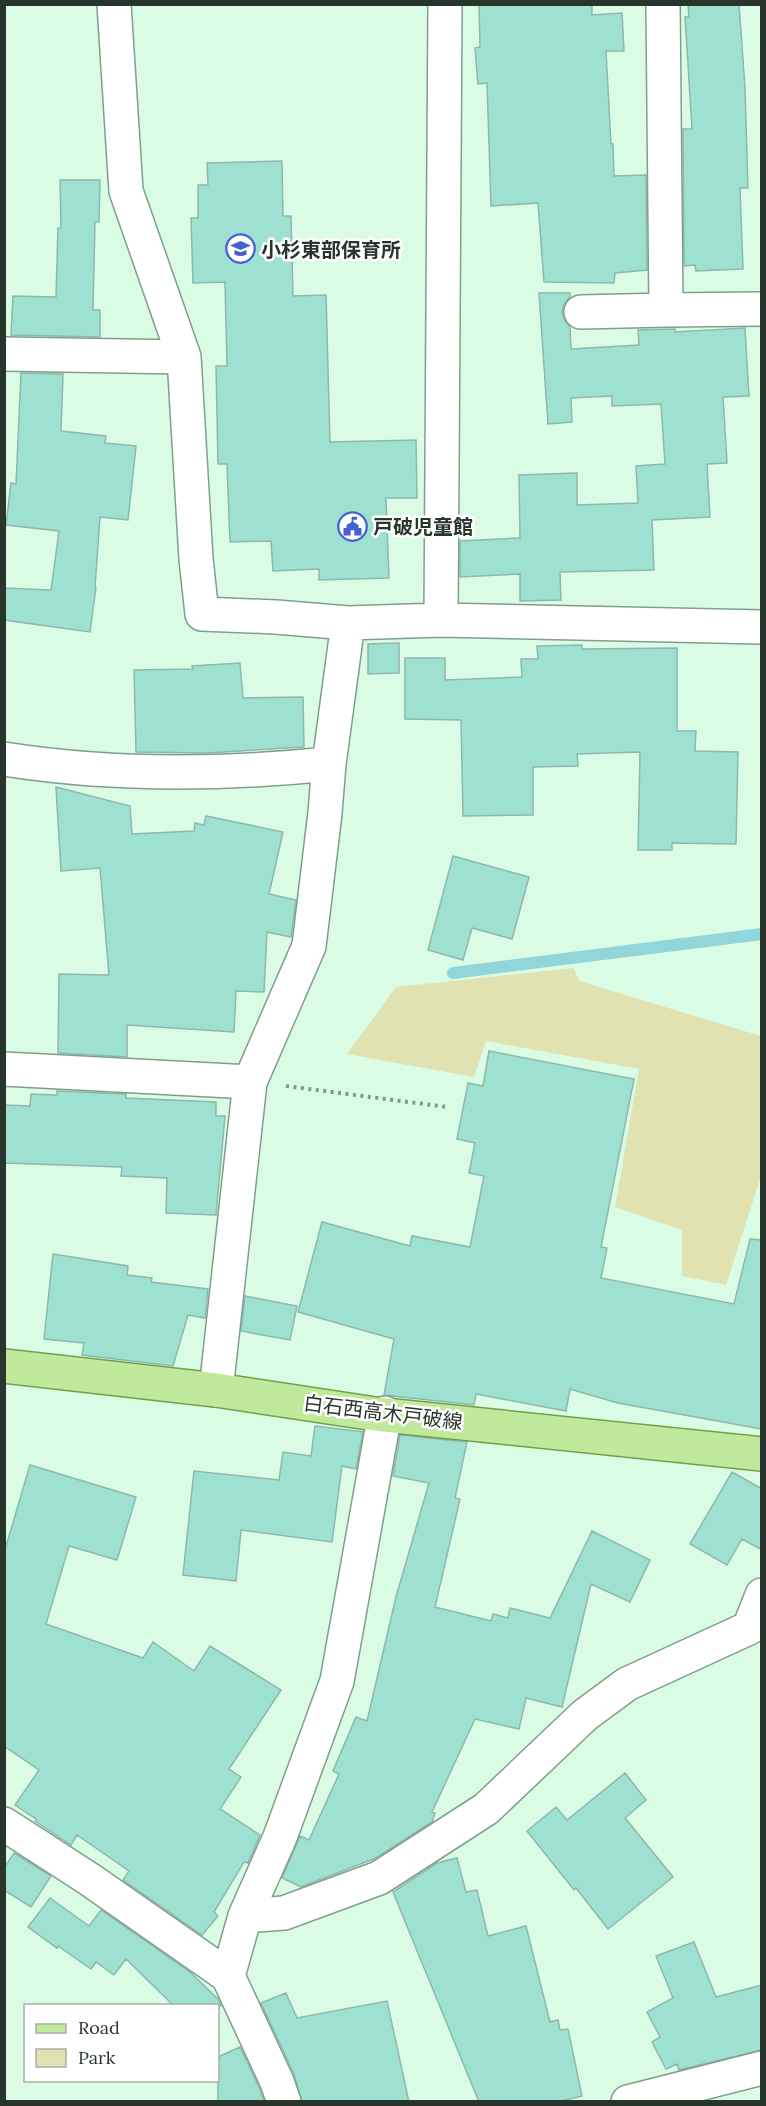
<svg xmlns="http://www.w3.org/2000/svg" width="766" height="2106" viewBox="0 0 766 2106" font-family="Lora,'Noto Sans JP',serif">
  <rect width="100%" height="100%" fill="#dafce4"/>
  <path fill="#e0e2b2" d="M 574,968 L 579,981 L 761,1036 L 761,1176 L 726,1285 L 682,1276 L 682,1230 L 615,1207 L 639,1069 L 486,1041 L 474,1077 L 347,1054 L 396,987 Z"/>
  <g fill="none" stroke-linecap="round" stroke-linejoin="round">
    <path stroke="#90d6da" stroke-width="12" d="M 453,973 L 762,934"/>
  </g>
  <path fill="#9fe1d1" stroke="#8eb7ad" stroke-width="1.5" d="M 479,4 L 592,4 L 592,15 L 622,13 L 624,51 L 606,51 L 611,144 L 613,144 L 614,176 L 646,175 L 647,270 L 615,273 L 614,283 L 544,282 L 538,203 L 491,206 L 487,83 L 478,84 L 475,48 L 480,47 Z
    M 688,4 L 739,4 L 745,88 L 748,188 L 740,188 L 743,269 L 696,271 L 695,265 L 684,266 L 683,129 L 692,129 L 685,17 L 689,17 Z
    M 282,161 L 283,216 L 291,216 L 293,296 L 326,295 L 330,442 L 416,440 L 417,498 L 386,498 L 389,578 L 319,580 L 319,569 L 273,571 L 271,541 L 230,542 L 227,464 L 218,464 L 216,366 L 227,366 L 225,282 L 193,283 L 191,218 L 198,218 L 198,185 L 208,185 L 207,163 Z
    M 60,180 L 100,180 L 99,222 L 95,222 L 93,310 L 100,310 L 100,337 L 11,335 L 13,296 L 56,297 L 58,228 L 61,228 Z
    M 539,293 L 570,293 L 570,297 L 564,304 L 562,312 L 565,321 L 570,327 L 571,349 L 639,345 L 638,330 L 675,329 L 675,332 L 745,328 L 749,396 L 723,397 L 727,463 L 707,464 L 710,517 L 652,520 L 654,570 L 560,572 L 561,600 L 520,601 L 520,574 L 460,577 L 460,541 L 520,538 L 519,475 L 577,473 L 577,505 L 638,503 L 636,466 L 665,464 L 661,404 L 612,406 L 612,396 L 571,398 L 572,422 L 548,424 Z
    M 21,373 L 63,374 L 61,431 L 106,436 L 105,443 L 136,446 L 128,520 L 100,517 L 95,587 L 96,588 L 90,632 L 4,620 L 4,588 L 51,590 L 59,531 L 6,525 L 11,483 L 16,484 Z
    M 399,643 L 399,673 L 368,674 L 368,644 Z
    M 582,645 L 582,649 L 677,648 L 677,731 L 696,731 L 695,751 L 738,752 L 736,844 L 672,843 L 672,850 L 638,850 L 640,752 L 577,754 L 578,766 L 533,767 L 533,815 L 463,816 L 461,720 L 405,719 L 405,658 L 445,658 L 445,680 L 522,677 L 521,659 L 538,659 L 537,646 Z
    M 240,663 L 243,698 L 303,697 L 304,747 L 207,753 L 136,752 L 134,670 L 193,669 L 192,666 Z
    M 56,787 L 130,806 L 132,834 L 194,831 L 195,823 L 204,825 L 206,816 L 283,832 L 269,894 L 296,900 L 291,937 L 267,932 L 264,992 L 236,991 L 234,1032 L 127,1025 L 127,1057 L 58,1053 L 59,974 L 109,975 L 100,868 L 61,871 Z
    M 453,856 L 529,877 L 512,939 L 472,928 L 463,960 L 428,950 Z
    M 489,1051 L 634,1079 L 601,1247 L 607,1248 L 601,1278 L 734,1304 L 750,1239 L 762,1240 L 762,1429 L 618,1403 L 570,1389 L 566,1411 L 476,1394 L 474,1405 L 384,1395 L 394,1339 L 298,1312 L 322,1222 L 410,1246 L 412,1236 L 470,1247 L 484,1176 L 469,1173 L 475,1143 L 457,1139 L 468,1083 L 483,1086 Z
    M 57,1091 L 126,1094 L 126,1098 L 216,1102 L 216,1116 L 225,1116 L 216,1215 L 166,1213 L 167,1178 L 121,1176 L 122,1167 L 4,1163 L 4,1105 L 30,1106 L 31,1094 L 57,1095 Z
    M 53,1254 L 128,1266 L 127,1275 L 152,1278 L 151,1282 L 208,1289 L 205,1318 L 188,1315 L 173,1366 L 82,1355 L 84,1343 L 44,1339 Z
    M 245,1296 L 297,1306 L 290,1340 L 241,1331 Z
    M 315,1426 L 363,1432 L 356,1469 L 342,1466 L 332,1542 L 241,1530 L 236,1581 L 183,1575 L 194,1471 L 279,1480 L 283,1452 L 311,1456 Z
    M 400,1435 L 467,1442 L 455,1498 L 460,1499 L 435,1607 L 491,1621 L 493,1614 L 508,1618 L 510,1608 L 550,1618 L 592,1531 L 650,1560 L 630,1602 L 591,1584 L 562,1707 L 526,1698 L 519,1729 L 475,1719 L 432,1812 L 435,1813 L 432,1822 L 376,1858 L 301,1887 L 282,1878 L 300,1836 L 309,1840 L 339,1774 L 333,1771 L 356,1717 L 367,1721 L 396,1597 L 429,1483 L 393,1476 Z
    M 30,1465 L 136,1497 L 117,1560 L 69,1546 L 46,1624 L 143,1658 L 153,1642 L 194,1671 L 210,1646 L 281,1690 L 229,1769 L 241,1777 L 220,1809 L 260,1835 L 248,1863 L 244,1862 L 214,1912 L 218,1916 L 202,1935 L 123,1880 L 129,1871 L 77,1835 L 71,1845 L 35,1821 L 36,1819 L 15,1805 L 39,1770 L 4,1746 L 4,1553 Z
    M 732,1472 L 762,1489 L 762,1550 L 742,1539 L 727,1565 L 690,1544 Z
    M 625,1773 L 646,1800 L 625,1818 L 673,1877 L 608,1929 L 576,1888 L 574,1890 L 527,1831 L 556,1807 L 567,1820 Z
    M 14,1853 L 51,1876 L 31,1907 L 4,1890 L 4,1868 Z
    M 457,1858 L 466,1892 L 477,1890 L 488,1936 L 526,1926 L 550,2022 L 558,2020 L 560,2030 L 568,2029 L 582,2096 L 558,2102 L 479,2102 L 393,1892 L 437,1863 Z
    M 50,1898 L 89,1926 L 101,1910 L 190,1972 L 219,2000 L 221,2006 L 174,2006 L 126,1959 L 114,1975 L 96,1962 L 91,1969 L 58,1946 L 57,1948 L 28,1927 Z
    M 694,1942 L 716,1997 L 762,1985 L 762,2050 L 679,2070 L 677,2064 L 666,2069 L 652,2042 L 660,2037 L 647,2012 L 673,1998 L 656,1956 Z
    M 286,1993 L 297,2018 L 387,2001 L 409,2102 L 302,2102 L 294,2074 L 261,2003 Z
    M 240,2047 L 260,2089 L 264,2102 L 218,2102 L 218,2057 Z"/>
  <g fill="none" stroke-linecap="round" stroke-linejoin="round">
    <defs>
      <path id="minor" d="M 114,4 L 126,191 L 184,357 L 196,559 L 202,614 L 276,617 L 348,623 L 441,620 L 762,627
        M 663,4 L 666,310 L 762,309
        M 581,312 L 666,310
        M 4,354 L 184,357
        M 441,620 L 445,4
        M 4,759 C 112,776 221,775 329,764
        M 4,1069 L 250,1082
        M 216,1390 L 250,1082 L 309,946 L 325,813 L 329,764 L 348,623
        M 4,1824 L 89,1879 L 228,1976 L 277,2082 L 284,2102
        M 245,1916 L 284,1913 L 379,1878 L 486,1809 L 585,1715 L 627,1684 L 749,1628 L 762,1595
        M 228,1976 L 245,1916 L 280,1837 L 337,1681 L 385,1413
        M 628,2102 L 762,2068"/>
      <path id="major" d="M 4,1366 L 216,1390 L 375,1414 L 762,1454"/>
    </defs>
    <use href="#minor" stroke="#809f8a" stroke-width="36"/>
    <use href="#major" stroke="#70a049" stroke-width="36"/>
    <path stroke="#819988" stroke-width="4" stroke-dasharray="3 4.5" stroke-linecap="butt" d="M 286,1086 L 447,1107"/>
    <use href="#minor" stroke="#fff" stroke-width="33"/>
    <use href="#major" stroke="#c1e99b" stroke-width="33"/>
  </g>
  <defs>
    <symbol id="school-ring" viewBox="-11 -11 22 22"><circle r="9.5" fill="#fff" stroke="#4560d3" stroke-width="1.5"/><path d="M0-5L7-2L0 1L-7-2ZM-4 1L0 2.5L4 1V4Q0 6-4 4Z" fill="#4560d3"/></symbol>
    <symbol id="civic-ring" viewBox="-11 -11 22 22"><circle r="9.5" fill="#fff" stroke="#4560d3" stroke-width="1.5"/><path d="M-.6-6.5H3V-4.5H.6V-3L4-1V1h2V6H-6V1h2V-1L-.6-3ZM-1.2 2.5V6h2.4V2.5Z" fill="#4560d3"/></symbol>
  </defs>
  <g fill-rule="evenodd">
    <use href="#school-ring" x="224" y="232" width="33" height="33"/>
    <use href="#civic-ring" x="336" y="510" width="33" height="33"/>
  </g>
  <g text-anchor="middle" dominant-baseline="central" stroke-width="5" stroke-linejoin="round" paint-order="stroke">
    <g font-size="20" font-weight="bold" fill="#28352c" stroke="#fff" text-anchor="start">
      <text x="261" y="249">小杉東部保育所</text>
      <text x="373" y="526">戸破児童館</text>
    </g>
    <g font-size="20" fill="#28352c" stroke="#fff">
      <text transform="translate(383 1412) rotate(7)">白石西高木戸破線</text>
    </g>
  </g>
  <rect width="766" height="2106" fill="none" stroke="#28352c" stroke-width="12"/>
  <rect x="24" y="2004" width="195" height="78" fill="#ffffff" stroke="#a9aeab" stroke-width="1.5"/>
  <rect x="36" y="2024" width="30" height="9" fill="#c1e99b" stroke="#a9aeab" stroke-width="1.5"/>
  <text x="78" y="2034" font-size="18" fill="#28352c">Road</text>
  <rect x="36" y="2049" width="30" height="18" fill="#e0e2b2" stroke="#a9aeab" stroke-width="1.5"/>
  <text x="78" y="2064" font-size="18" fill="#28352c">Park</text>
</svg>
